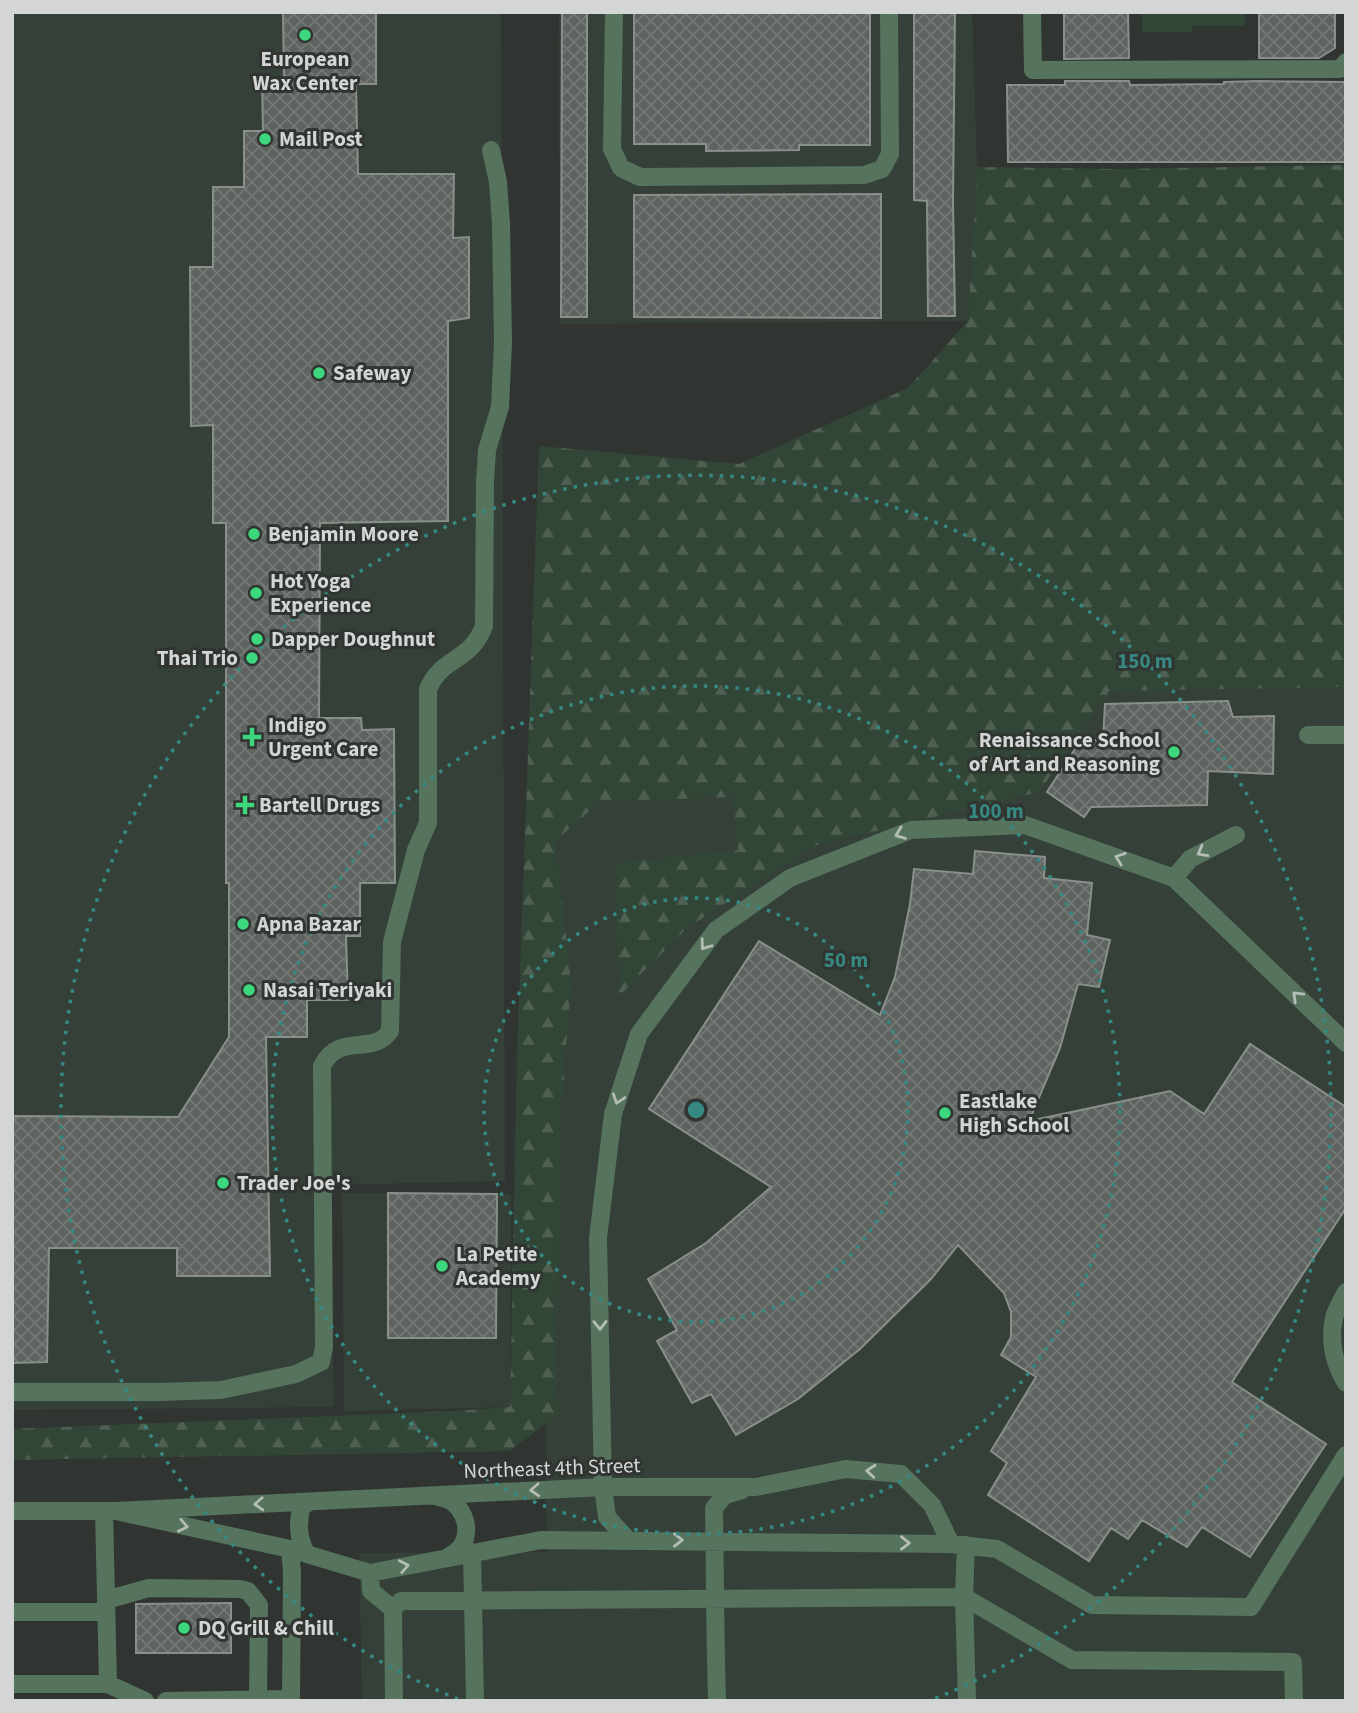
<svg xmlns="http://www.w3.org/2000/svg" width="1358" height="1713" viewBox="0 0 1358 1713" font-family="'Source Sans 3',sans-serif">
  <defs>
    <pattern id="forest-firs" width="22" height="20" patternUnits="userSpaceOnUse" patternTransform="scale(1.75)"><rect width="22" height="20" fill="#324637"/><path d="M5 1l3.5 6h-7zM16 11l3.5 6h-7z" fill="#4f6053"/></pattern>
    <pattern id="building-cross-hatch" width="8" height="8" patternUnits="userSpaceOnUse" patternTransform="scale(1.75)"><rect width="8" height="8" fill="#5e635f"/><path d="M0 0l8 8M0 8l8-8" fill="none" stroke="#747975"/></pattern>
  </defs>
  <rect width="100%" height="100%" fill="#303531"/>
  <path fill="#354038" d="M 12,12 L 501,12 L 505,1181 L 330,1185 L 334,1407 L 12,1410 Z
    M 559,12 L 972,12 L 977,167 L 968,321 L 560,324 Z
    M 1346,653 L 1346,1701 L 362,1701 L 359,1553 L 547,1552 L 540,674 Z
    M 342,1193 L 511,1194 L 510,1407 L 344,1411 Z"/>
  <path fill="#324637" d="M 1142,12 L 1245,12 L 1245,26 L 1193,26 L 1192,32 L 1142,32 Z"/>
  <path fill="url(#forest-firs)" d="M 1346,165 L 1346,687 L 1109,691 L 1039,792 L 817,845 L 687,928 L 619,996 L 614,863 L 738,850 L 733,797 L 600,802 L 556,840 L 571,986 L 561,1112 L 557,1378 L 559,1414 L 510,1451 L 12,1460 L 12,1429 L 454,1411 L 510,1407 L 517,1057 L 539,446 L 739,464 L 908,388 L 968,321 L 977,167 L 1117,169 Z"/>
  <path fill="url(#building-cross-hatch)" stroke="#898f8b" stroke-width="2" d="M 283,12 L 376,12 L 376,84 L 356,84 L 358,174 L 454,174 L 453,238 L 469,237 L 469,318 L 448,321 L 448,521 L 320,523 L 319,718 L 361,718 L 362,730 L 394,729 L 395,883 L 360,883 L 360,936 L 346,936 L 348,1000 L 307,1000 L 307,1037 L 266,1037 L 270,1276 L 177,1276 L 177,1248 L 49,1248 L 47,1362 L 12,1363 L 12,1116 L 178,1117 L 229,1037 L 229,883 L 226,883 L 226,523 L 213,523 L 213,425 L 191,426 L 190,267 L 213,267 L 213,187 L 244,187 L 244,131 L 263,131 L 262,80 L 284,81 Z
    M 562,12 L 587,12 L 587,317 L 561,317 Z
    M 634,12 L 870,12 L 870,145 L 799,145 L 799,150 L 706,151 L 706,144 L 634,144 Z
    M 914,12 L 955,12 L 953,202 L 955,316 L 928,316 L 927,201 L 914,200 Z
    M 1064,12 L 1128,12 L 1129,58 L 1064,59 Z
    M 1259,12 L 1335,12 L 1335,48 L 1319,58 L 1259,58 Z
    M 1065,81 L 1129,81 L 1130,85 L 1224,84 L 1224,82 L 1259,81 L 1346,82 L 1346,162 L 1008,162 L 1007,85 L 1065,85 Z
    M 881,194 L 881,318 L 634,317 L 634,195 Z
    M 1228,701 L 1233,717 L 1274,716 L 1273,774 L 1208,771 L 1207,805 L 1091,807 L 1084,817 L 1047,792 L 1081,740 L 1103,740 L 1105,704 Z
    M 975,851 L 1045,857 L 1044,878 L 1092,883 L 1087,935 L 1110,940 L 1099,987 L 1078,984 L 1060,1048 L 1029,1121 L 1170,1091 L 1204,1114 L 1250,1044 L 1346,1107 L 1346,1208 L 1232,1382 L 1326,1444 L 1250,1557 L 1202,1527 L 1187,1547 L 1142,1520 L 1128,1539 L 1111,1528 L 1089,1561 L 988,1495 L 1007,1463 L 991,1451 L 1036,1377 L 1001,1355 L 1011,1337 L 1011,1312 L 1004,1293 L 958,1245 L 931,1279 L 860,1349 L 798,1399 L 736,1435 L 711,1394 L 692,1403 L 657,1341 L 677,1330 L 648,1279 L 706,1243 L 771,1187 L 649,1109 L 759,941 L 880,1015 L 895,977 L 910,904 L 914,869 L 973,874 Z
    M 388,1193 L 497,1194 L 496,1338 L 388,1338 Z
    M 231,1603 L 231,1653 L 136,1653 L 136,1604 Z"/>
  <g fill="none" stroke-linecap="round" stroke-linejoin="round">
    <path stroke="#55735d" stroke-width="18" d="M 614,12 L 612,149 L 621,168 L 640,177 L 864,175 L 882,169 L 890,154 L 889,12
      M 1032,12 L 1033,70 L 1340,69 L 1346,62
      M 1308,735 L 1346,735
      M 1174,878 L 1190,859 L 1236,835
      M 1346,1292 C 1342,1300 1336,1309 1334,1318 C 1329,1340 1334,1364 1346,1383
      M 12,1392 L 158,1392 L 221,1390 L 296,1374 L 321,1362 L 324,1347 L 322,1066 C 340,1031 372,1057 390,1031 L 392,942 L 416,850 L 428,823 L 428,689 C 442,656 470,663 484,626 L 485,481 L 487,450 L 500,407 L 503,343 L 501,224 L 498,182 L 491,150
      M 438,1497 C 461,1499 474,1527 461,1547 C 458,1551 451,1555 447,1558
      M 12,1511 L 116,1511 L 603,1487 L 756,1487 L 846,1469 L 901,1474 L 932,1505 L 951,1544
      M 116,1511 L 290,1549 L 370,1573 L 541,1540 L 951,1544 L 997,1549 L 1092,1605 L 1251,1607 L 1346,1455
      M 628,1540 L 607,1517 L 603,1487 L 598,1238 L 613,1114 L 639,1034 L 716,930 L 790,878 L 911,830 L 1025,825 L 1174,878 L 1346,1043
      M 966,1545 L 964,1597 L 967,1701
      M 472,1552 L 475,1701
      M 306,1553 C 298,1537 297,1524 302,1506 L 310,1502
      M 370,1573 L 371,1591 L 393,1609
      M 106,1600 L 149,1588 L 240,1589 L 248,1591 L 259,1605 L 258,1699
      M 12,1612 L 106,1612
      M 12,1684 L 108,1684 L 104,1511
      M 108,1684 L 145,1701
      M 166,1701 L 291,1699 L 292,1572 L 290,1549
      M 394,1701 L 393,1609 L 401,1601 L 964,1597 L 1072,1660 L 1293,1662 L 1294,1701
      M 717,1701 C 715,1636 715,1572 714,1508 L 725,1495 L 742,1490"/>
  </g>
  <defs><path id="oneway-chevron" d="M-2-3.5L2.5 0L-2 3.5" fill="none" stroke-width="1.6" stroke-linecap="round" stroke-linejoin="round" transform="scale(1.75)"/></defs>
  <g stroke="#b4bdb6">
    <use href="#oneway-chevron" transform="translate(900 834) rotate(159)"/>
    <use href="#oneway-chevron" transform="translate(1202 852) rotate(151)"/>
    <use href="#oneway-chevron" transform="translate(1120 858) rotate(-160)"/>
    <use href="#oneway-chevron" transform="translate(705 945) rotate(126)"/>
    <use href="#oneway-chevron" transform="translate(1297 996) rotate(-136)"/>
    <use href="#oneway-chevron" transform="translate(618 1099) rotate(108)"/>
    <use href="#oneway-chevron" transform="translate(600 1325) rotate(89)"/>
    <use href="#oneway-chevron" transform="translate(871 1471) rotate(-175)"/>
    <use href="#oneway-chevron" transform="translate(535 1490) rotate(177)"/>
    <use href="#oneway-chevron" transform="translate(259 1504) rotate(177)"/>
    <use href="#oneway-chevron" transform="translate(183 1526) rotate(12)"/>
    <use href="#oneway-chevron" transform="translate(678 1540) rotate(1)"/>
    <use href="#oneway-chevron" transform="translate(905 1543) rotate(1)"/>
    <use href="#oneway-chevron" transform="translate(404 1566) rotate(-11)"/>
  </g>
  <g fill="none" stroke="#368982" stroke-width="3.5" stroke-dasharray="3.5 7">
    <circle cx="696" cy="1110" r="212"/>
    <circle cx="696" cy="1110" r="424"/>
    <path d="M458 1699A635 635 0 1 1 934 1699"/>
  </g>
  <g fill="#3dd77d" stroke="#303531" stroke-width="2.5">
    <circle cx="305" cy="35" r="7"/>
    <circle cx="265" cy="139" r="7"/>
    <circle cx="319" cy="373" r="7"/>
    <circle cx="254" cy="534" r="7"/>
    <circle cx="256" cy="593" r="7"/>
    <circle cx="257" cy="639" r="7"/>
    <circle cx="252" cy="658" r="7"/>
    <path d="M248.5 726.5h7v7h7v7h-7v7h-7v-7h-7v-7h7z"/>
    <circle cx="1174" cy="752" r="7"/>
    <path d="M241.5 794.5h7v7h7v7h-7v7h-7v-7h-7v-7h7z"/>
    <circle cx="243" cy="924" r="7"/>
    <circle cx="249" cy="990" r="7"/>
    <circle cx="945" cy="1113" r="7"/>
    <circle cx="223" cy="1183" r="7"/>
    <circle cx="442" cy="1266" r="7"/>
    <circle cx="184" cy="1628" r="7"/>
  </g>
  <g text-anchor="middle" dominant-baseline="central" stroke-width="6" stroke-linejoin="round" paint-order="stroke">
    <g font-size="21" font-weight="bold" fill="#d3d6d4" stroke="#303531" text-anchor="start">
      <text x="305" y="59" text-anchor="middle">European<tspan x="305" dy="24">Wax Center</tspan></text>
      <text x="279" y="139">Mail Post</text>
      <text x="333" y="373">Safeway</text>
      <text x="268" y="534">Benjamin Moore</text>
      <text x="270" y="581">Hot Yoga<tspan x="270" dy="24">Experience</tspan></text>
      <text x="271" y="639">Dapper Doughnut</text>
      <text x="238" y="658" text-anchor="end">Thai Trio</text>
      <text x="268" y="725">Indigo<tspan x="268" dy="24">Urgent Care</tspan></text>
      <text x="1160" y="740" text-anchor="end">Renaissance School<tspan x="1160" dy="24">of Art and Reasoning</tspan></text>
      <text x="259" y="805">Bartell Drugs</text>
      <text x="257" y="924">Apna Bazar</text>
      <text x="263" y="990">Nasai Teriyaki</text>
      <text x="959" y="1101">Eastlake<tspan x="959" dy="24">High School</tspan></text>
      <text x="237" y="1183">Trader Joe's</text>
      <text x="456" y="1254">La Petite<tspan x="456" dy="24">Academy</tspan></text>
      <text x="198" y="1628">DQ Grill &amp; Chill</text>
    </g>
    <g font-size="21" fill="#d3d6d4" stroke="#303531">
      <text transform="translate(552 1468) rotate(-2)">Northeast 4th Street</text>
    </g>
  </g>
  <circle cx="696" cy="1110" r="10" fill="#368982" stroke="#303531" stroke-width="3.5"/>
  <g font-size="21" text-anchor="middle" font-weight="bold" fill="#368982" stroke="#303531" stroke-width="6" stroke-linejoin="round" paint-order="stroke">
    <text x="1145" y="668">150 m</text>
    <text x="996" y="818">100 m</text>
    <text x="846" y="967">50 m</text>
  </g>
  <rect width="1358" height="1713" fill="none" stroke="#d3d6d4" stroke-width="28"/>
</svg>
